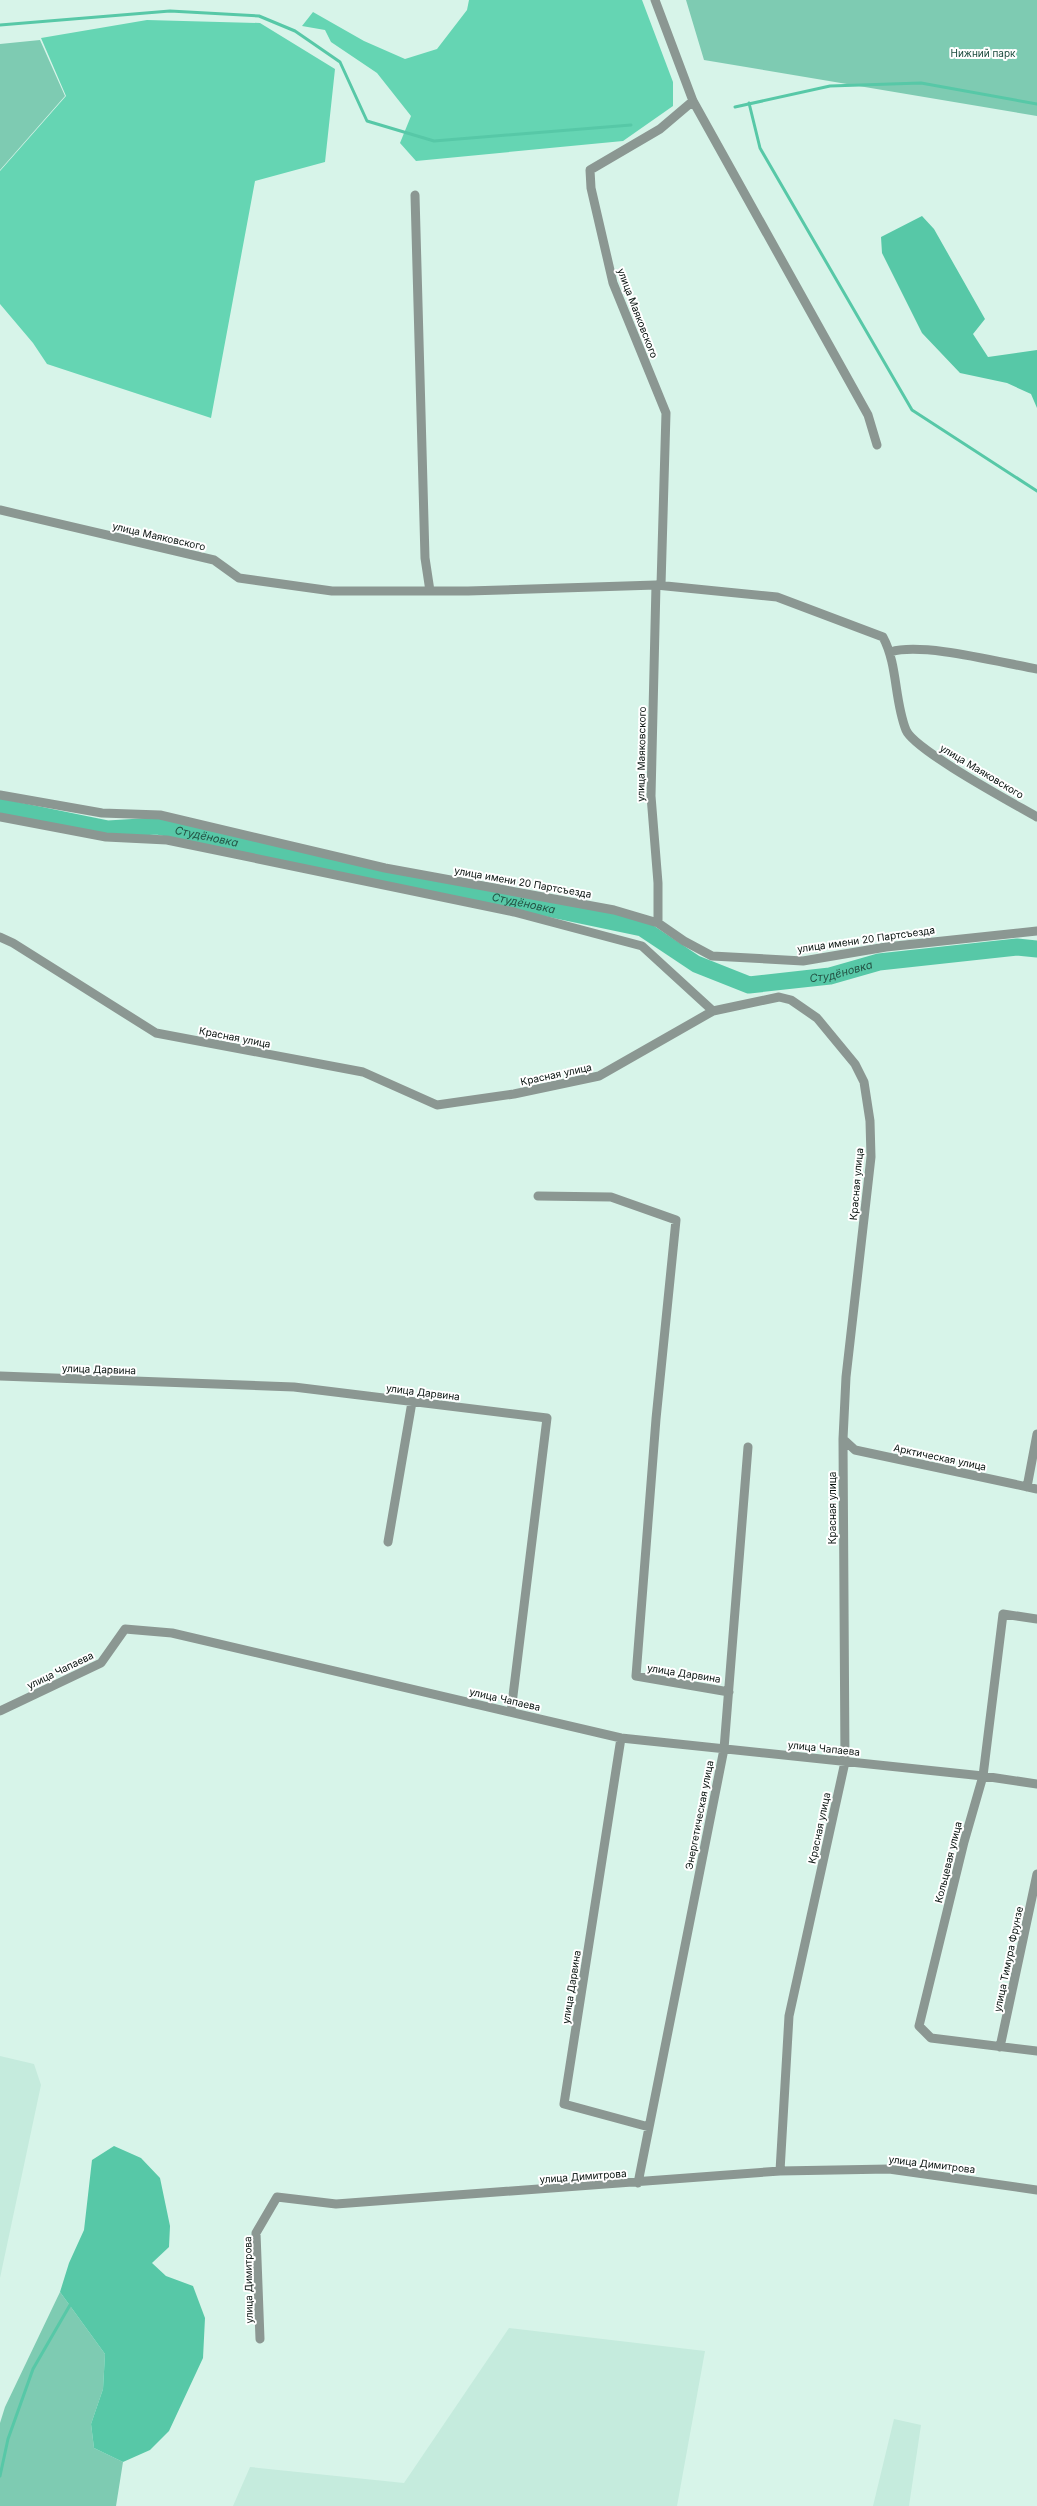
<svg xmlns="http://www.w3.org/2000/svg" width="1037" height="2506" viewBox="0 0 1037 2506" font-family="Inter,sans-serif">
  <rect width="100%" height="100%" fill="#d7f4e9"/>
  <path fill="#c5ebdd" d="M 0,2056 L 34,2064 L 41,2085 L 0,2278 Z
    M 509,2328 L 705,2351 L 677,2506 L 233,2506 L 250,2467 L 404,2483 Z
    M 894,2419 L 921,2425 L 909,2506 L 873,2506 Z"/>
  <path fill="#7ecbb2" d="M 686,0 L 1037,0 L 1037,116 L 704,60 Z
    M 40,40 L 65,96 L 0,170 L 0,44 Z
    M 60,2292 L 105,2354 L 103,2389 L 91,2424 L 94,2448 L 123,2462 L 116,2506 L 0,2506 L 0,2423 L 5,2407 Z"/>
  <path fill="#65d5b3" d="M 469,0 L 642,0 L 673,82 L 673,106 L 623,141 L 416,161 L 400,143 L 411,116 L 377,73 L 331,42 L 325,30 L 302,26 L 313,12 L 364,41 L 405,59 L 437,49 L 467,10 Z
    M 147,20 L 260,23 L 335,69 L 325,162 L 255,181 L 211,418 L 47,364 L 33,343 L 0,304 L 0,171 L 66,96 L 41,38 Z"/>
  <path fill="#57c8a7" d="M 922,216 L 934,229 L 985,319 L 973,334 L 988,357 L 1037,350 L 1037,408 L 1031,394 L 1007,383 L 960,373 L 922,333 L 882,253 L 881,237 Z
    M 114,2146 L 141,2158 L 160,2178 L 170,2226 L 169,2247 L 152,2263 L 166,2276 L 193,2286 L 205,2318 L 203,2358 L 169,2431 L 150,2450 L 123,2462 L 94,2448 L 91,2424 L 103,2389 L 105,2354 L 60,2292 L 69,2263 L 84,2230 L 92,2160 Z"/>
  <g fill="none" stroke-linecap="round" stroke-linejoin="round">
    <path stroke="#57c8a7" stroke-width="3" d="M 0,25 L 170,11 L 259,16 L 295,31 L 340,62 L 367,121 L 434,141 L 631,125
      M 749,103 L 760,148 L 912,410 L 1037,491
      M 735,107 L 830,86 L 921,83 L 1037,104
      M 0,2476 L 8,2439 L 33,2369 L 70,2305"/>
    <path stroke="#57c8a7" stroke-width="17" id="s1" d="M 0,807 L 108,829 L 157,826 L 642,928 L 696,964 L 749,985 L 830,976 L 879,962 L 1017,947 L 1037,949"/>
    <path stroke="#8b9792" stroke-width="9" d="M 655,0 L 693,101 L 868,415 L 877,445
      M 415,195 L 425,558 L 430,591
      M 0,510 L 214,560 L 239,578 L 332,591 L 468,591 L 656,585 L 777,597 L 883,637 C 898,665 894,700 906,730 C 914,750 1013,803 1037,817
      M 656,585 L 651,796 L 658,883 L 658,923
      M 661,585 L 666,413 L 613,283 L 591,188 L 590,170 L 660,129 L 693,101
      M 891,652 C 922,642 1002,663 1037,669
      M 0,795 L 102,813 L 160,815 L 385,868 L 614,910 L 658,923 L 684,941 L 712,956 L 803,961 L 886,947 L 1037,931
      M 0,817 L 106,837 L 167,840 L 514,912 L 642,946 L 713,1011
      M 0,937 L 13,943 L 156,1033 L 363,1072 L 437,1105 L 514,1094 L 599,1076 L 713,1011 L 779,997 L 791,1000 L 817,1018 L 855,1064 L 864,1082 L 870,1121 L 871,1157 L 846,1377 L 843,1439 L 845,1762 L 789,2016 L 780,2171
      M 538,1196 L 611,1197 L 676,1220 L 656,1419 L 636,1676 L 729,1692
      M 0,1376 L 294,1387 L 547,1418 L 511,1712
      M 843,1439 L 855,1450 L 1037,1489
      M 1027,1487 L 1037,1434
      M 388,1542 L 412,1402
      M 1037,1619 L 1003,1614 L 983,1776 L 964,1842 L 919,2026 L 931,2038 L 1037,2051
      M 0,1711 L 101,1663 L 125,1629 L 172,1633 L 621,1738 L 983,1776 L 1037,1784
      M 621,1738 L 564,2104 L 649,2127
      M 1000,2047 L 1037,1874
      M 638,2183 L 724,1749 L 748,1447
      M 260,2339 L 256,2233 L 277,2197 L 336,2204 L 780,2171 L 889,2169 L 1037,2190"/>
  </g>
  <g text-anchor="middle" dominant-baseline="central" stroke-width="4" stroke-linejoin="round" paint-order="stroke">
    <g font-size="10" fill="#1c4c3e" stroke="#fff">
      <text x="983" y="53">Нижний парк</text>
    </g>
    <g font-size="10" fill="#08130f" stroke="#fff">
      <text transform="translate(638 313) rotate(69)">улица Маяковского</text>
      <text transform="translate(159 536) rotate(13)">улица Маяковского</text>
      <text transform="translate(641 754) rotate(-89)">улица Маяковского</text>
      <text transform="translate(982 771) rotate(31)">улица Маяковского</text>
      <text transform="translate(523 882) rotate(10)">улица имени 20 Партсъезда</text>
      <text transform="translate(866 939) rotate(-8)">улица имени 20 Партсъезда</text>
      <text transform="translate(235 1037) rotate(11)">Красная улица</text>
      <text transform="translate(556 1074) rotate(-12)">Красная улица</text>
      <text transform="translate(856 1184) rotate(-85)">Красная улица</text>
      <text transform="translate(99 1369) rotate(2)">улица Дарвина</text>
      <text transform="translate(423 1392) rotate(7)">улица Дарвина</text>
      <text transform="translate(940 1457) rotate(12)">Арктическая улица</text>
      <text transform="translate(832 1508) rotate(-90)">Красная улица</text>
      <text transform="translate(60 1670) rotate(-26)">улица Чапаева</text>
      <text transform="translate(684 1673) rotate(9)">улица Дарвина</text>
      <text transform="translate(505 1699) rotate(13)">улица Чапаева</text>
      <text transform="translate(824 1748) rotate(6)">улица Чапаева</text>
      <text transform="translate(699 1815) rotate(-79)">Энергетическая улица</text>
      <text transform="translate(819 1828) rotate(-78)">Красная улица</text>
      <text transform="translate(948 1862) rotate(-76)">Кольцевая улица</text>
      <text transform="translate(1008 1959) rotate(-78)">улица Тимура Фрунзе</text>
      <text transform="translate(571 1987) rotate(-81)">улица Дарвина</text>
      <text transform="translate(932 2164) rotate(7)">улица Димитрова</text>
      <text transform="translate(583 2176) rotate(-4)">улица Димитрова</text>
      <text transform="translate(248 2280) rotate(-91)">улица Димитрова</text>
    </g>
    <g font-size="11" font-style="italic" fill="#245445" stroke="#fff">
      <text stroke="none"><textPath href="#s1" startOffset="210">Студёновка</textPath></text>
      <text stroke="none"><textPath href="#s1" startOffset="534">Студёновка</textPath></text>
      <text stroke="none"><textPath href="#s1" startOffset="870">Студёновка</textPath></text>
    </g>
  </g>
</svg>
